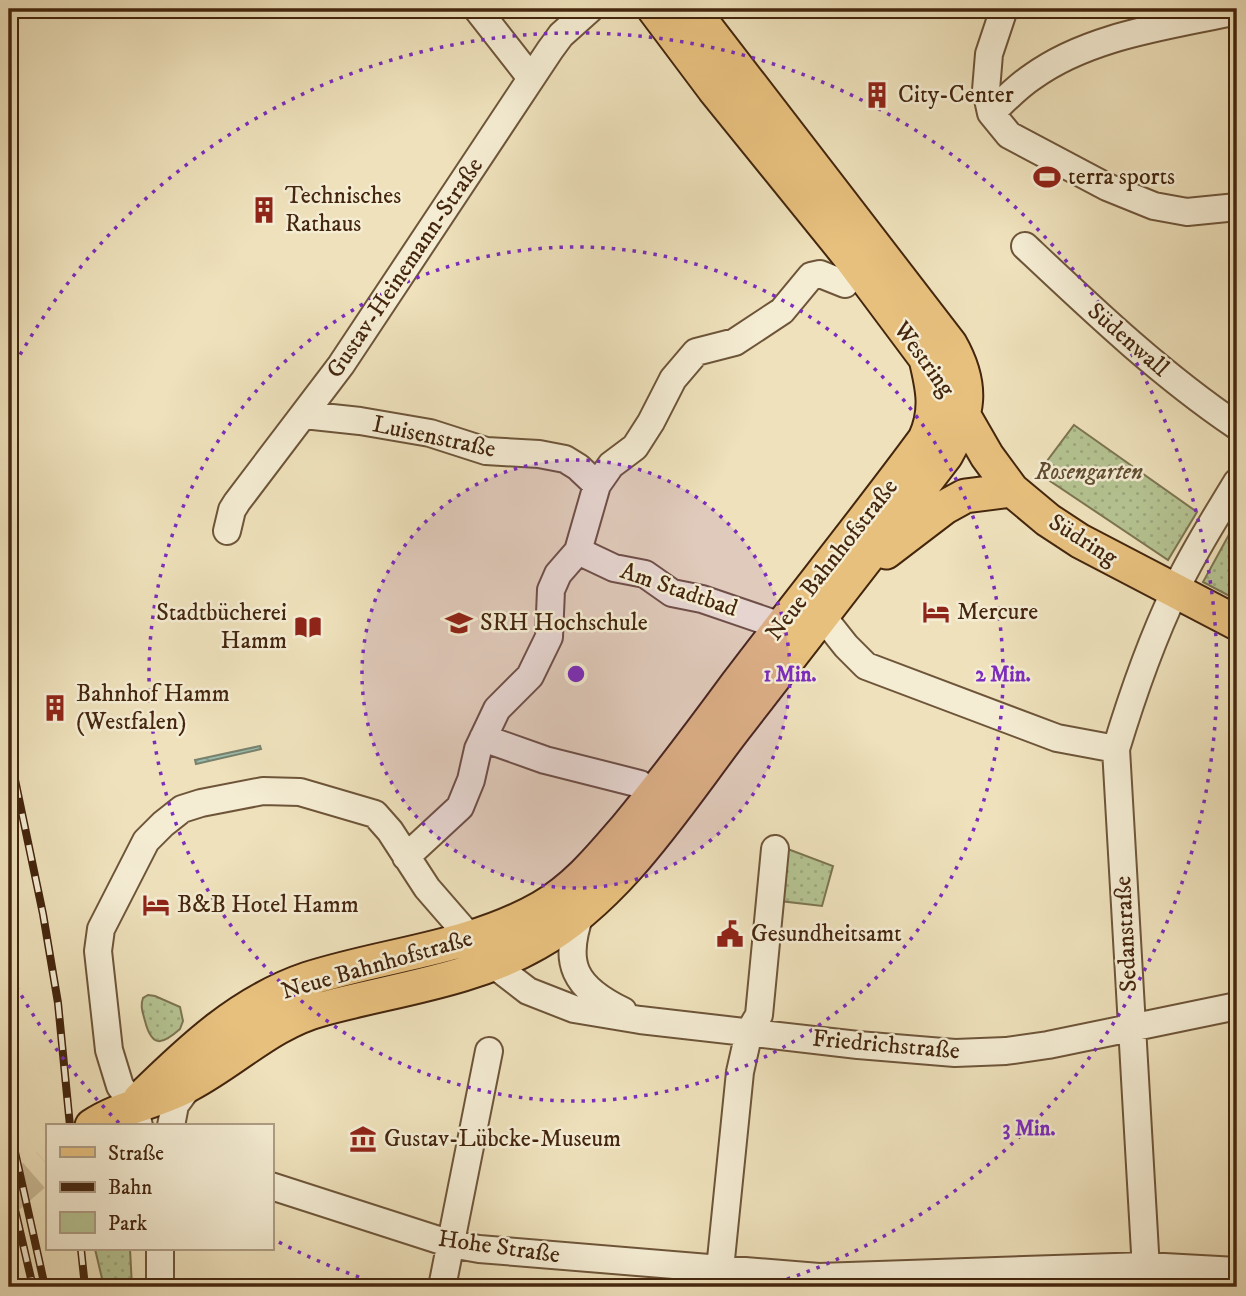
<svg xmlns="http://www.w3.org/2000/svg" width="1246" height="1296" viewBox="0 0 1246 1296" font-family="'IM FELL DW Pica',serif">
  <defs>
    <pattern id="green-dots" width="8" height="8" patternUnits="userSpaceOnUse" patternTransform="scale(1.75)"><rect width="8" height="8" fill="#b5c392"/><path d="M2 2h.1M6 6h.1" fill="none" stroke="#9da77d" stroke-width="1.8" stroke-linecap="round"/></pattern>
    <pattern id="water-waves" width="16" height="10" patternUnits="userSpaceOnUse" patternTransform="scale(1.75)"><rect width="16" height="10" fill="#9abeac"/><path d="M0 5q4-4 8 0t8 0" fill="none" stroke="#7f9a8a"/></pattern>
  </defs>
  <rect width="100%" height="100%" fill="#eee1bb"/>
  <filter id="stains"><feTurbulence type="fractalNoise" baseFrequency=".00286" numOctaves="4"/><feColorMatrix values="0 0 0 0 .2 0 0 0 0 .09 0 0 0 0 .02 0 0 0 .5 -.17"/></filter>
  <radialGradient id="worn" r=".72"><stop offset=".6" stop-color="#630" stop-opacity="0"/><stop offset="1" stop-color="#630" stop-opacity=".3"/></radialGradient>
  <path fill="url(#green-dots)" stroke="#7c7450" stroke-width="2" d="M 1074,425 L 1197,512 L 1168,560 L 1038,473 Z
    M 1237,520 L 1237,600 L 1203,582 Z
    M 785,848 L 833,866 L 822,906 L 780,901 Z
    M 148,995 L 155,996 L 180,1007 L 183,1021 L 180,1029 C 162,1045 152,1048 145,1021 C 143,1013 140,1007 143,998 Z
    M 95,1249 L 130,1249 L 132,1287 L 104,1287 Z"/>
  <path fill="url(#water-waves)" stroke="#78816d" stroke-width="2" d="M 260,746 L 261,749 L 196,764 L 195,760 Z"/>
  <g fill="none" stroke-linecap="round" stroke-linejoin="round">
    <path stroke="#ccbc98" stroke-width="33" stroke-dasharray="33 17" stroke-linecap="butt" d="M 9,1197 L 47,1164"/>
    <defs>
      <path id="minor" d="M 477,9 L 531,78
        M 1004,9 L 989,54 L 986,90 L 991,113 L 1009,135 L 1107,187 L 1154,206 L 1187,212 L 1237,207
        M 991,113 C 1004,101 1017,87 1032,77 C 1090,35 1169,26 1237,11
        M 1025,246 C 1093,310 1160,374 1237,426
        M 304,415 L 360,421 L 430,433 L 486,451 L 539,454 L 565,459 L 578,467 L 597,485
        M 227,531 L 232,510 L 237,502 L 341,365 L 550,50 L 561,35 L 590,9
        M 578,551 L 614,568 L 645,574 L 672,593 L 702,599 L 781,626
        M 823,617 L 846,646 L 866,666 L 1057,738 L 1116,749
        M 483,738 L 545,760 L 640,784
        M 406,857 L 460,807 L 471,780 L 478,749 L 497,709 L 530,676 L 549,637 L 551,590 L 558,574 L 578,551 L 597,485 L 611,465 L 635,447 L 651,422 L 673,379 L 696,352 L 735,342 L 782,311 L 811,276 L 820,274 L 845,284
        M 581,912 C 562,964 574,987 623,1011
        M 139,1126 L 134,1105 L 120,1086 L 109,1050 L 98,951 L 101,929 L 146,841 L 163,824 L 182,809 L 201,803 L 263,791 L 300,792 L 375,814 L 390,831 L 427,888 L 493,964 L 528,991 L 574,1009 L 640,1020 L 858,1045 L 955,1053 L 1006,1051 L 1048,1045 L 1237,1006
        M 171,1126 L 175,1105 L 189,1086
        M 271,1186 L 451,1244 L 479,1249 L 819,1277 L 1146,1266 L 1237,1271
        M 720,1269 L 740,1072 L 749,1032 L 759,1015 L 775,849
        M 160,1287 L 160,1249
        M 442,1287 L 489,1051
        M 1147,1287 L 1116,749 C 1132,696 1152,639 1176,589 C 1193,552 1216,517 1237,482"/>
      <path id="major" d="M 654,9 L 714,89 L 850,257 L 930,364 L 949,390 L 987,456 L 1012,490 L 1048,520 L 1080,541 L 1237,623
        M 886,552 L 945,507 L 965,496 L 1012,490
        M 140,1099 C 190,1050 240,1002 308,979 C 386,954 469,949 541,908 C 576,888 601,857 626,828 C 665,781 701,733 737,684 C 799,602 864,522 925,439 C 938,411 933,388 926,359
        M 92,1126 C 122,1106 159,1102 190,1084 C 235,1060 272,1022 322,1009 C 395,989 471,981 537,943 C 620,896 678,802 735,728 C 805,637 876,547 946,455 C 969,414 974,386 950,344 L 692,9"/>
    </defs>
    <use href="#minor" stroke="#6e5539" stroke-width="30"/>
    <use href="#major" stroke="#44260e" stroke-width="37"/>
    <use href="#minor" stroke="#f4ecd3" stroke-width="26"/>
    <use href="#major" stroke="#e7c07e" stroke-width="33"/>
    <defs>
      <path id="rail" d="M 9,751 L 43,914 L 58,1003 L 70,1126
        M 9,1125 L 45,1287
        M 9,1184 L 33,1287
        M 81,1249 L 85,1287
        M 9,1280 L 11,1287"/>
    </defs>
    <use href="#rail" stroke="#44260e" stroke-width="8"/>
    <use href="#rail" stroke="#f4ecd3" stroke-width="5" stroke-dasharray="16" stroke-linecap="butt"/>
  </g>
  <circle cx="576" cy="674" r="214" fill="#7b2cbf" fill-opacity=".12"/>
  <g fill="none" stroke="#7b2cbf" stroke-width="3.5" stroke-dasharray="3.5 7">
    <circle cx="576" cy="674" r="214"/>
    <circle cx="576" cy="674" r="427"/>
    <path d="M389 1287A641 641 0 0 1 275 1240M119 1123A641 641 0 0 1 10 975M10 373A641 641 0 1 1 763 1287"/>
  </g>
  <defs>
    <symbol id="building-bare" viewBox="-9 -9 18 18"><path d="M-4-6H4V6H1V3H-1V6H-4ZM-2.5-4.3h1.7v1.8h-1.7ZM.8-4.3h1.7v1.8H.8ZM-2.5-1h1.7V.8h-1.7ZM.8-1h1.7V.8H.8Z" fill="#8f2418" stroke="#f4ecd3" stroke-width="2.5" paint-order="stroke"/></symbol>
    <symbol id="stadium-bare" viewBox="-9 -9 18 18"><path d="M0-5a6.5 5 0 1 0 0 10a6.5 5 0 1 0 0-10ZM-3.5-1.8h7v3.6h-7Z" fill="#8f2418" stroke="#f4ecd3" stroke-width="2.5" paint-order="stroke"/></symbol>
    <symbol id="hotel-bare" viewBox="-9 -9 18 18"><path d="M-6-4.5h1.5V1H6V5H4.5V3h-9V5H-6ZM-4 0a1.8 1.8 0 1 1 3.6 0ZM.5 0V-2.5h3Q6-2.5 6 0Z" fill="#8f2418" stroke="#f4ecd3" stroke-width="2.5" paint-order="stroke"/></symbol>
    <symbol id="university-bare" viewBox="-9 -9 18 18"><path d="M0-5L7-2L0 1L-7-2ZM-4 1L0 2.5L4 1V4Q0 6-4 4Z" fill="#8f2418" stroke="#f4ecd3" stroke-width="2.5" paint-order="stroke"/></symbol>
    <symbol id="library-bare" viewBox="-9 -9 18 18"><path d="M-6-4Q-3-5.5-.7-3.5V5Q-3 3-6 4ZM6-4Q3-5.5 .7-3.5V5Q3 3 6 4Z" fill="#8f2418" stroke="#f4ecd3" stroke-width="2.5" paint-order="stroke"/></symbol>
    <symbol id="civic-bare" viewBox="-9 -9 18 18"><path d="M-.6-6.5H3V-4.5H.6V-3L4-1V1h2V6H-6V1h2V-1L-.6-3ZM-1.2 2.5V6h2.4V2.5Z" fill="#8f2418" stroke="#f4ecd3" stroke-width="2.5" paint-order="stroke"/></symbol>
    <symbol id="museum-bare" viewBox="-9 -9 18 18"><path d="M0-6L6-3V-2H-6V-3ZM-5-1h2V3h-2ZM-1-1h2V3h-2ZM3-1h2V3H3ZM-6 4H6V6H-6Z" fill="#8f2418" stroke="#f4ecd3" stroke-width="2.5" paint-order="stroke"/></symbol>
  </defs>
  <g fill-rule="evenodd">
    <use href="#building-bare" x="858" y="76" width="38" height="38"/>
    <use href="#stadium-bare" x="1028" y="158" width="38" height="38"/>
    <use href="#building-bare" x="245" y="191" width="38" height="38"/>
    <use href="#hotel-bare" x="917" y="593" width="38" height="38"/>
    <use href="#university-bare" x="440" y="604" width="38" height="38"/>
    <use href="#library-bare" x="289" y="608" width="38" height="38"/>
    <use href="#building-bare" x="36" y="689" width="38" height="38"/>
    <use href="#hotel-bare" x="137" y="886" width="38" height="38"/>
    <use href="#civic-bare" x="711" y="915" width="38" height="38"/>
    <use href="#museum-bare" x="344" y="1120" width="38" height="38"/>
  </g>
  <g text-anchor="middle" dominant-baseline="central" stroke-width="5" stroke-linejoin="round" paint-order="stroke">
    <g font-size="24" fill="#44260e" stroke="#f4ecd3" text-anchor="start">
      <text x="898" y="95">City-Center</text>
      <text x="1068" y="177">terra sports</text>
      <text x="285" y="196">Technisches<tspan x="285" dy="28">Rathaus</tspan></text>
      <text x="957" y="612">Mercure</text>
      <text x="287" y="613" text-anchor="end">Stadtbücherei<tspan x="287" dy="28">Hamm</tspan></text>
      <text x="480" y="623">SRH Hochschule</text>
      <text x="76" y="694">Bahnhof Hamm<tspan x="76" dy="28">(Westfalen)</tspan></text>
      <text x="177" y="905">B&amp;B Hotel Hamm</text>
      <text x="751" y="934">Gesundheitsamt</text>
      <text x="384" y="1139">Gustav-Lübcke-Museum</text>
    </g>
    <g font-size="24" fill="#44260e" stroke="#f4ecd3">
      <text transform="translate(405 268) rotate(-56)">Gustav-Heinemann-Straße</text>
      <text transform="translate(1128 340) rotate(41)">Südenwall</text>
      <text transform="translate(924 359) rotate(54)">Westring</text>
      <text transform="translate(434 437) rotate(12)">Luisenstraße</text>
      <text transform="translate(1083 540) rotate(32)">Südring</text>
      <text transform="translate(832 560) rotate(-52)">Neue Bahnhofstraße</text>
      <text transform="translate(679 590) rotate(19)">Am Stadtbad</text>
      <text transform="translate(1126 934) rotate(-93)">Sedanstraße</text>
      <text transform="translate(377 965) rotate(-16)">Neue Bahnhofstraße</text>
      <text transform="translate(886 1045) rotate(5)">Friedrichstraße</text>
      <text transform="translate(499 1247) rotate(8)">Hohe Straße</text>
    </g>
    <g font-size="24" font-style="italic" fill="#604d2f" stroke="#f4ecd3">
      <text x="1089" y="472">Rosengarten</text>
    </g>
  </g>
  <circle cx="576" cy="674" r="10" fill="#7b2cbf" stroke="#f4ecd3" stroke-width="3.5"/>
  <g font-size="21" text-anchor="middle" font-weight="bold" fill="#7b2cbf" stroke="#f4ecd3" stroke-width="5" stroke-linejoin="round" paint-order="stroke">
    <text x="790" y="681">1 Min.</text>
    <text x="1003" y="681">2 Min.</text>
    <text x="1029" y="1135">3 Min.</text>
  </g>
  <rect width="1246" height="1296" fill="none" stroke="#eee1bb" stroke-width="35"/>
  <rect x="10" y="10" width="1225" height="1275" fill="none" stroke="#44260e" stroke-width="3.5"/>
  <rect x="18" y="18" width="1211" height="1261" fill="none" stroke="#44260e" stroke-width="2"/>
  <rect x="46" y="1124" width="228" height="126" fill="#f4ecd3" stroke="#ae9d84" stroke-width="2"/>
  <rect x="60" y="1147" width="35" height="10" fill="#e7c07e" stroke="#ae9d84" stroke-width="2"/>
  <text x="108" y="1160" font-size="21" fill="#44260e">Straße</text>
  <rect x="60" y="1182" width="35" height="10" fill="#44260e" stroke="#ae9d84" stroke-width="2"/>
  <text x="108" y="1194" font-size="21" fill="#44260e">Bahn</text>
  <rect x="60" y="1212" width="35" height="21" fill="#b5c392" stroke="#ae9d84" stroke-width="2"/>
  <text x="108" y="1230" font-size="21" fill="#44260e">Park</text>
  <rect width="100%" height="100%" filter="url(#stains)"/>
  <rect width="100%" height="100%" fill="url(#worn)"/>
</svg>
